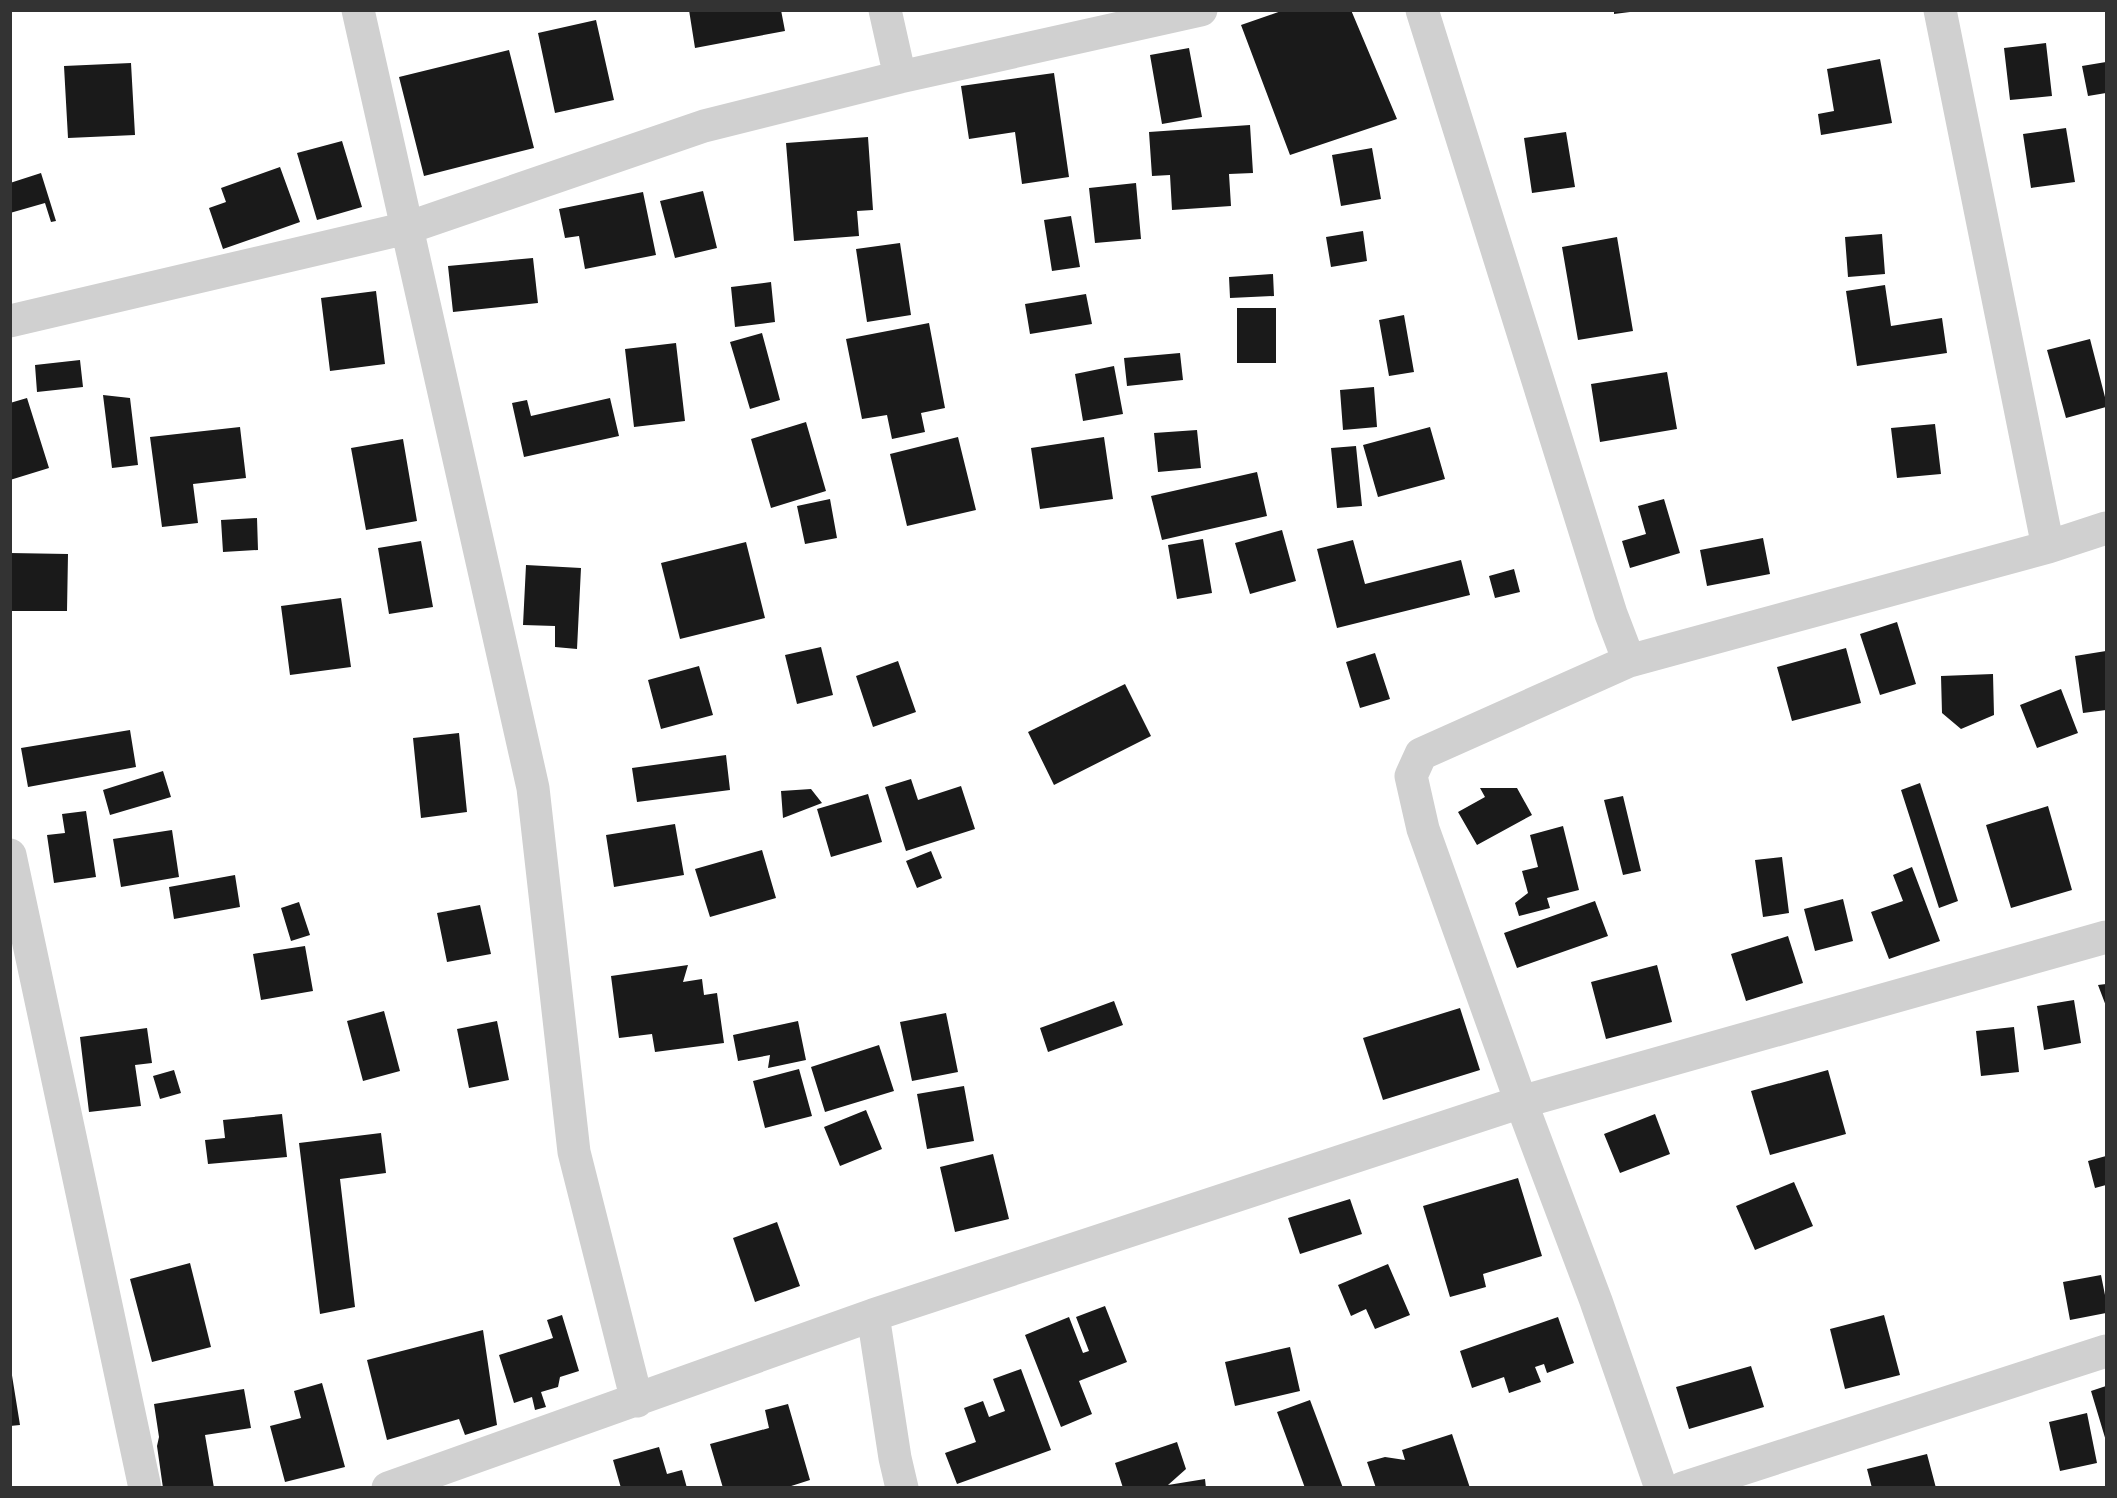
<svg xmlns="http://www.w3.org/2000/svg" width="2117" height="1498" viewBox="0 0 2117 1498" font-family="Rubik,sans-serif">
  <rect width="100%" height="100%" fill="#fff"/>
  <path fill="#1a1a1a" d="M 689,10 L 781,10 L 785,31 L 695,48 Z
    M 1284,10 L 1351,10 L 1397,119 L 1290,155 L 1241,25 Z
    M 1614,10 L 1630,10 L 1630,12 L 1614,14 Z
    M 596,20 L 614,100 L 555,113 L 538,33 Z
    M 2046,43 L 2052,96 L 2010,100 L 2004,48 Z
    M 1189,48 L 1202,117 L 1162,124 L 1150,55 Z
    M 509,50 L 534,148 L 424,176 L 399,77 Z
    M 1880,59 L 1892,123 L 1821,135 L 1818,114 L 1834,111 L 1827,69 Z
    M 2106,62 L 2106,93 L 2088,96 L 2082,66 Z
    M 131,63 L 135,135 L 68,138 L 64,66 Z
    M 1054,73 L 1069,177 L 1022,184 L 1015,132 L 969,139 L 961,86 Z
    M 1250,125 L 1253,173 L 1229,174 L 1231,206 L 1172,210 L 1170,175 L 1152,176 L 1149,132 Z
    M 2066,128 L 2075,182 L 2031,188 L 2023,134 Z
    M 1566,132 L 1575,187 L 1532,193 L 1524,138 Z
    M 868,137 L 873,210 L 857,211 L 859,236 L 794,241 L 786,143 Z
    M 342,141 L 362,207 L 317,220 L 297,153 Z
    M 1372,148 L 1381,199 L 1341,206 L 1332,155 Z
    M 280,167 L 300,222 L 223,249 L 209,208 L 226,202 L 221,188 Z
    M 41,173 L 56,221 L 51,222 L 45,203 L 10,213 L 10,183 Z
    M 1136,183 L 1141,239 L 1095,243 L 1089,188 Z
    M 703,191 L 717,248 L 675,258 L 660,201 Z
    M 643,192 L 656,255 L 585,269 L 579,236 L 565,238 L 559,209 Z
    M 1071,216 L 1080,267 L 1052,271 L 1044,220 Z
    M 1363,231 L 1367,261 L 1331,267 L 1326,237 Z
    M 1882,234 L 1885,274 L 1848,277 L 1845,237 Z
    M 1617,237 L 1633,331 L 1578,340 L 1562,247 Z
    M 900,243 L 911,315 L 867,322 L 856,249 Z
    M 533,258 L 538,303 L 453,312 L 448,266 Z
    M 1273,274 L 1274,296 L 1230,298 L 1229,277 Z
    M 771,282 L 775,322 L 735,327 L 731,287 Z
    M 1885,285 L 1891,326 L 1942,318 L 1947,353 L 1857,366 L 1846,291 Z
    M 376,291 L 385,364 L 330,371 L 321,298 Z
    M 1086,294 L 1092,324 L 1030,334 L 1025,304 Z
    M 1237,308 L 1276,308 L 1276,363 L 1237,363 Z
    M 1404,315 L 1414,372 L 1389,376 L 1379,320 Z
    M 929,323 L 945,408 L 921,413 L 925,432 L 892,439 L 887,415 L 862,419 L 846,339 Z
    M 762,333 L 780,400 L 750,409 L 730,342 Z
    M 2090,339 L 2106,401 L 2106,407 L 2066,418 L 2047,350 Z
    M 676,343 L 685,421 L 634,427 L 625,349 Z
    M 1180,353 L 1183,380 L 1127,386 L 1124,358 Z
    M 80,360 L 83,387 L 37,392 L 35,365 Z
    M 1114,366 L 1123,414 L 1083,421 L 1075,374 Z
    M 1667,372 L 1677,429 L 1600,442 L 1591,384 Z
    M 1374,387 L 1377,427 L 1343,430 L 1340,390 Z
    M 103,395 L 130,398 L 138,465 L 112,468 Z
    M 27,398 L 49,468 L 10,480 L 10,403 Z
    M 610,398 L 619,436 L 524,457 L 512,403 L 527,400 L 531,416 Z
    M 806,422 L 826,491 L 771,508 L 751,439 Z
    M 1935,424 L 1941,474 L 1897,478 L 1891,428 Z
    M 240,427 L 246,478 L 193,484 L 198,523 L 162,527 L 150,437 Z
    M 1430,427 L 1445,479 L 1378,497 L 1363,445 Z
    M 1197,430 L 1201,468 L 1158,472 L 1154,433 Z
    M 958,437 L 976,510 L 907,526 L 890,454 Z
    M 1104,437 L 1113,499 L 1040,509 L 1031,448 Z
    M 403,439 L 417,521 L 366,530 L 351,448 Z
    M 1356,446 L 1362,506 L 1337,508 L 1331,448 Z
    M 1257,472 L 1267,516 L 1162,540 L 1151,496 Z
    M 830,499 L 837,538 L 805,544 L 797,506 Z
    M 1664,499 L 1680,553 L 1630,568 L 1622,541 L 1646,534 L 1638,506 Z
    M 257,518 L 258,550 L 223,552 L 221,520 Z
    M 1282,530 L 1296,581 L 1250,594 L 1235,543 Z
    M 1763,538 L 1770,574 L 1707,586 L 1700,550 Z
    M 1203,539 L 1212,593 L 1177,599 L 1168,545 Z
    M 1353,540 L 1365,584 L 1461,560 L 1470,595 L 1337,628 L 1317,549 Z
    M 421,541 L 433,607 L 389,614 L 378,548 Z
    M 746,542 L 765,618 L 680,639 L 661,563 Z
    M 10,553 L 68,554 L 67,611 L 10,611 Z
    M 526,565 L 581,568 L 577,649 L 555,647 L 555,626 L 523,625 Z
    M 1514,569 L 1520,592 L 1495,598 L 1489,576 Z
    M 341,598 L 351,667 L 290,675 L 281,606 Z
    M 1897,622 L 1916,684 L 1880,695 L 1860,634 Z
    M 821,647 L 833,695 L 797,704 L 785,655 Z
    M 1846,648 L 1861,703 L 1792,721 L 1777,667 Z
    M 2106,651 L 2106,710 L 2083,713 L 2075,656 Z
    M 1375,653 L 1390,699 L 1360,708 L 1346,662 Z
    M 898,661 L 916,712 L 873,727 L 856,676 Z
    M 699,666 L 713,715 L 661,729 L 648,680 Z
    M 1993,674 L 1994,715 L 1961,729 L 1942,713 L 1941,676 Z
    M 1125,684 L 1151,736 L 1054,785 L 1028,732 Z
    M 2061,689 L 2078,733 L 2037,748 L 2020,705 Z
    M 130,730 L 136,767 L 28,787 L 21,748 Z
    M 459,733 L 467,812 L 421,818 L 413,738 Z
    M 726,755 L 730,790 L 637,802 L 632,768 Z
    M 163,771 L 171,797 L 110,815 L 103,790 Z
    M 911,779 L 918,800 L 961,786 L 975,829 L 906,851 L 885,787 Z
    M 1920,783 L 1958,901 L 1939,908 L 1901,790 Z
    M 1480,788 L 1517,788 L 1532,815 L 1477,845 L 1458,812 L 1485,797 Z
    M 811,789 L 822,803 L 783,818 L 781,791 Z
    M 868,794 L 882,842 L 831,857 L 817,809 Z
    M 1623,796 L 1641,871 L 1623,875 L 1604,800 Z
    M 2048,806 L 2072,890 L 2011,908 L 1986,825 Z
    M 86,811 L 96,877 L 54,883 L 47,835 L 65,833 L 62,814 Z
    M 675,824 L 684,875 L 614,887 L 606,835 Z
    M 1563,826 L 1579,890 L 1547,898 L 1550,908 L 1519,916 L 1515,903 L 1528,893 L 1522,871 L 1538,867 L 1530,835 Z
    M 172,830 L 179,877 L 121,887 L 113,839 Z
    M 762,850 L 776,898 L 710,917 L 695,869 Z
    M 931,851 L 942,878 L 917,888 L 906,861 Z
    M 1782,857 L 1789,913 L 1763,917 L 1755,860 Z
    M 1912,867 L 1940,941 L 1889,959 L 1871,912 L 1903,901 L 1893,875 Z
    M 235,875 L 240,907 L 174,919 L 169,887 Z
    M 1843,899 L 1853,941 L 1815,951 L 1804,909 Z
    M 1595,901 L 1608,936 L 1517,968 L 1504,933 Z
    M 299,902 L 310,935 L 291,941 L 281,908 Z
    M 480,905 L 491,954 L 447,962 L 437,913 Z
    M 1788,936 L 1803,983 L 1746,1001 L 1731,954 Z
    M 305,946 L 313,991 L 261,1000 L 253,954 Z
    M 688,965 L 683,982 L 702,979 L 704,995 L 717,993 L 724,1043 L 655,1052 L 652,1034 L 619,1038 L 611,976 Z
    M 1657,965 L 1672,1022 L 1606,1039 L 1591,982 Z
    M 2106,984 L 2106,1006 L 2098,985 Z
    M 2074,1000 L 2081,1043 L 2044,1050 L 2037,1006 Z
    M 1114,1001 L 1123,1025 L 1048,1052 L 1040,1028 Z
    M 1460,1008 L 1480,1070 L 1383,1100 L 1363,1038 Z
    M 384,1011 L 400,1071 L 363,1081 L 347,1021 Z
    M 946,1013 L 958,1072 L 912,1081 L 900,1022 Z
    M 497,1021 L 509,1080 L 469,1088 L 457,1029 Z
    M 798,1021 L 806,1060 L 768,1068 L 770,1055 L 738,1061 L 733,1035 Z
    M 2014,1027 L 2019,1072 L 1981,1076 L 1976,1031 Z
    M 147,1028 L 152,1063 L 135,1065 L 141,1106 L 89,1112 L 80,1037 Z
    M 879,1045 L 894,1091 L 825,1112 L 811,1067 Z
    M 799,1069 L 812,1116 L 765,1128 L 753,1081 Z
    M 174,1070 L 181,1093 L 160,1099 L 153,1076 Z
    M 1828,1070 L 1846,1134 L 1770,1155 L 1751,1091 Z
    M 964,1086 L 974,1141 L 927,1149 L 917,1094 Z
    M 866,1110 L 882,1149 L 840,1166 L 824,1127 Z
    M 282,1114 L 287,1157 L 208,1164 L 205,1140 L 225,1138 L 223,1120 Z
    M 1655,1114 L 1670,1154 L 1620,1173 L 1604,1134 Z
    M 381,1133 L 386,1173 L 340,1179 L 355,1307 L 320,1314 L 299,1143 Z
    M 993,1154 L 1009,1219 L 955,1232 L 940,1167 Z
    M 2106,1156 L 2106,1185 L 2095,1188 L 2088,1161 Z
    M 1518,1178 L 1542,1256 L 1483,1274 L 1486,1287 L 1450,1297 L 1423,1206 Z
    M 1794,1182 L 1813,1226 L 1755,1250 L 1736,1206 Z
    M 1350,1199 L 1362,1234 L 1300,1254 L 1288,1218 Z
    M 777,1222 L 800,1286 L 755,1302 L 733,1238 Z
    M 190,1263 L 211,1347 L 152,1362 L 130,1279 Z
    M 1388,1264 L 1410,1315 L 1375,1329 L 1366,1309 L 1351,1316 L 1338,1285 Z
    M 2101,1275 L 2106,1300 L 2106,1313 L 2070,1320 L 2063,1282 Z
    M 1105,1306 L 1127,1362 L 1079,1381 L 1092,1414 L 1061,1427 L 1025,1335 L 1069,1317 L 1083,1353 L 1089,1351 L 1076,1317 Z
    M 562,1315 L 579,1371 L 560,1377 L 558,1387 L 541,1392 L 546,1407 L 535,1410 L 532,1397 L 514,1403 L 499,1355 L 553,1338 L 547,1320 Z
    M 1884,1315 L 1900,1375 L 1845,1389 L 1830,1329 Z
    M 1558,1317 L 1574,1363 L 1547,1373 L 1544,1364 L 1535,1367 L 1541,1382 L 1509,1393 L 1504,1377 L 1472,1388 L 1460,1351 Z
    M 483,1330 L 497,1425 L 465,1435 L 459,1419 L 387,1440 L 367,1360 Z
    M 1290,1347 L 1300,1391 L 1235,1406 L 1225,1362 Z
    M 10,1363 L 20,1425 L 10,1426 Z
    M 1751,1366 L 1764,1407 L 1689,1429 L 1676,1387 Z
    M 1021,1369 L 1051,1450 L 957,1484 L 945,1453 L 976,1442 L 964,1408 L 983,1401 L 989,1417 L 1005,1411 L 993,1379 Z
    M 322,1383 L 345,1467 L 285,1482 L 270,1426 L 301,1418 L 294,1391 Z
    M 2106,1386 L 2106,1441 L 2091,1391 Z
    M 244,1389 L 251,1428 L 205,1435 L 214,1488 L 163,1488 L 157,1446 L 159,1437 L 154,1404 Z
    M 1310,1400 L 1343,1488 L 1305,1488 L 1277,1412 Z
    M 788,1404 L 810,1480 L 785,1488 L 723,1488 L 710,1444 L 769,1428 L 765,1410 Z
    M 2087,1413 L 2097,1463 L 2060,1471 L 2049,1422 Z
    M 1452,1434 L 1470,1488 L 1376,1488 L 1367,1462 L 1385,1457 L 1405,1460 L 1402,1450 Z
    M 1177,1442 L 1186,1469 L 1168,1485 L 1205,1479 L 1206,1488 L 1123,1488 L 1115,1463 Z
    M 659,1447 L 667,1474 L 682,1470 L 687,1488 L 621,1488 L 613,1460 Z
    M 1927,1454 L 1936,1488 L 1872,1488 L 1867,1469 Z"/>
  <g fill="none" stroke-linecap="round" stroke-linejoin="round">
    <path stroke="#d0d0d0" stroke-width="33" d="M 358,10 L 533,788 L 574,1152 L 637,1401
      M 885,10 L 900,77
      M 1422,10 L 1611,614 L 1629,661 L 2048,547 L 2106,528
      M 1940,10 L 2048,547
      M 10,321 L 407,228 L 704,126 L 900,77 L 1201,10
      M 1629,661 L 1421,754 L 1411,776 L 1423,829 L 1521,1102 L 1596,1301 L 1661,1488
      M 10,855 L 145,1488
      M 873,1315 L 895,1458 L 902,1488
      M 388,1488 L 873,1315 L 1521,1102 L 2106,937
      M 1683,1488 L 2106,1351"/>
  </g>
  <rect width="2117" height="1498" fill="none" stroke="#333333" stroke-width="24"/>
</svg>
